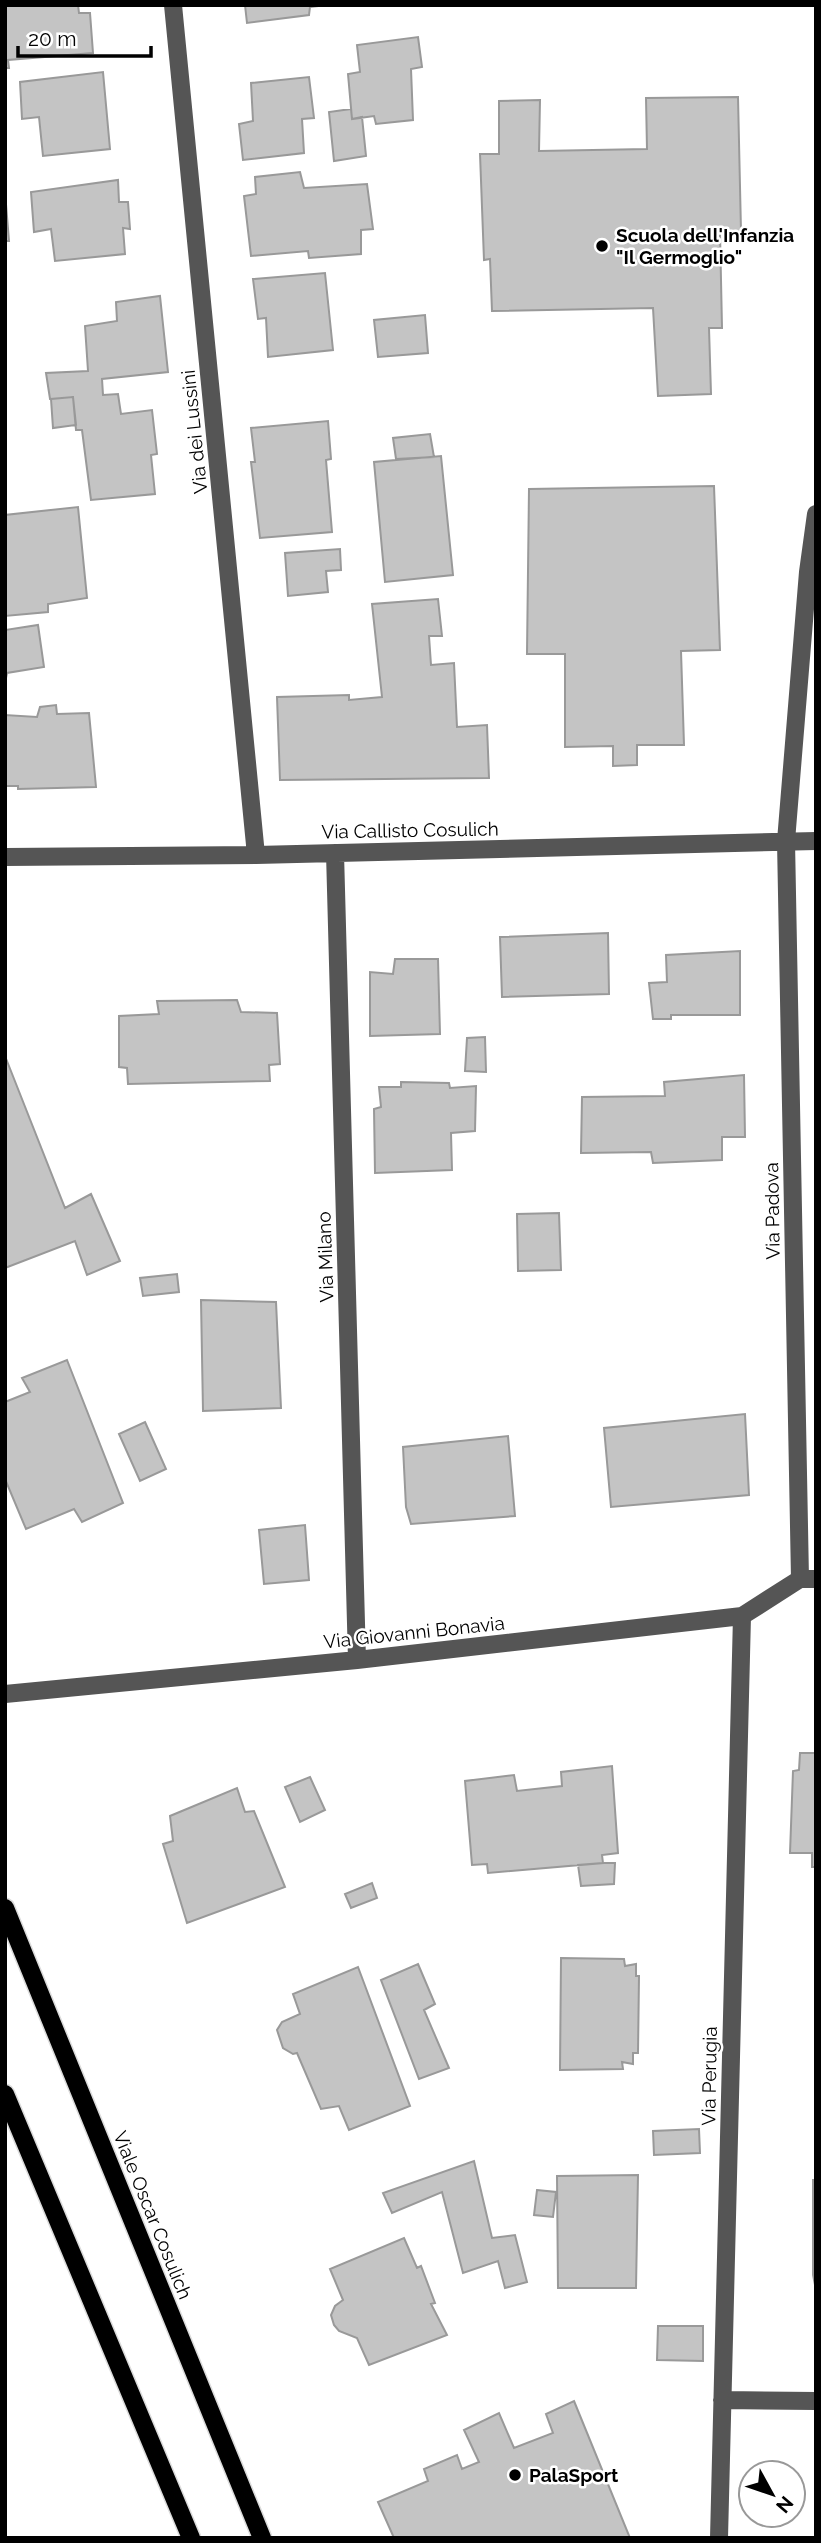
<svg xmlns="http://www.w3.org/2000/svg" width="821" height="2543" viewBox="0 0 821 2543" font-family="Raleway,sans-serif">
  <rect width="100%" height="100%" fill="#fff"/>
  <path fill="#c4c4c4" stroke="#999" stroke-width="2" d="M 5,5 L 78,5 L 79,13 L 90,13 L 93,53 L 8,60 L 9,68 L 5,68 Z
    M 245,5 L 327,5 L 310,7 L 309,15 L 247,23 Z
    M 418,37 L 422,67 L 411,69 L 413,120 L 376,124 L 374,116 L 352,119 L 348,74 L 360,72 L 357,45 Z
    M 103,72 L 110,149 L 43,156 L 39,117 L 22,119 L 20,82 Z
    M 309,77 L 314,118 L 302,119 L 304,153 L 243,160 L 239,124 L 253,121 L 251,83 Z
    M 738,97 L 741,231 L 720,232 L 722,328 L 709,328 L 711,394 L 658,396 L 653,308 L 492,311 L 490,259 L 484,260 L 480,154 L 499,154 L 499,101 L 540,100 L 539,151 L 647,149 L 646,98 Z
    M 351,109 L 352,119 L 362,117 L 366,156 L 334,161 L 329,112 Z
    M 300,172 L 304,188 L 367,184 L 373,229 L 361,230 L 361,254 L 309,258 L 308,251 L 251,256 L 244,196 L 256,194 L 255,177 Z
    M 118,180 L 119,202 L 128,202 L 130,229 L 123,228 L 125,254 L 55,261 L 51,229 L 34,232 L 31,192 Z
    M 5,192 L 9,241 L 5,241 Z
    M 325,273 L 333,350 L 268,357 L 266,318 L 258,319 L 253,279 Z
    M 160,296 L 168,372 L 102,379 L 103,395 L 118,394 L 121,414 L 152,410 L 157,454 L 151,455 L 155,494 L 91,500 L 82,430 L 76,430 L 73,397 L 50,399 L 46,373 L 88,371 L 85,326 L 117,321 L 116,302 Z
    M 425,315 L 428,353 L 378,357 L 374,320 Z
    M 73,397 L 76,425 L 53,428 L 51,399 Z
    M 328,421 L 331,459 L 326,460 L 332,532 L 260,538 L 251,462 L 255,462 L 251,428 Z
    M 430,434 L 434,457 L 396,459 L 393,438 Z
    M 441,456 L 453,575 L 385,582 L 374,462 Z
    M 714,486 L 720,650 L 681,651 L 684,745 L 637,745 L 637,765 L 613,766 L 613,746 L 565,747 L 565,654 L 527,654 L 529,489 Z
    M 78,507 L 87,598 L 48,604 L 48,612 L 5,616 L 5,515 Z
    M 340,549 L 341,570 L 326,571 L 328,592 L 288,596 L 285,553 Z
    M 438,599 L 442,636 L 429,636 L 431,665 L 454,663 L 457,727 L 487,725 L 489,778 L 280,780 L 277,697 L 349,695 L 349,700 L 382,697 L 372,604 Z
    M 38,625 L 44,667 L 7,673 L 5,683 L 5,630 Z
    M 56,705 L 57,714 L 89,713 L 96,787 L 18,789 L 18,786 L 5,786 L 5,715 L 37,717 L 40,707 Z
    M 608,933 L 609,994 L 502,997 L 500,937 Z
    M 740,951 L 740,1015 L 671,1015 L 671,1019 L 653,1019 L 649,983 L 667,982 L 666,955 Z
    M 395,959 L 438,959 L 440,1034 L 370,1036 L 370,972 L 393,974 Z
    M 237,1000 L 241,1012 L 277,1013 L 280,1064 L 269,1065 L 270,1081 L 128,1084 L 127,1068 L 119,1067 L 119,1016 L 159,1014 L 157,1001 Z
    M 485,1037 L 486,1072 L 465,1071 L 467,1038 Z
    M 5,1056 L 65,1208 L 91,1194 L 120,1261 L 87,1275 L 75,1241 L 5,1268 Z
    M 744,1075 L 745,1137 L 722,1137 L 722,1160 L 653,1163 L 651,1152 L 581,1153 L 582,1097 L 665,1096 L 664,1082 Z
    M 401,1082 L 449,1083 L 450,1088 L 476,1086 L 475,1131 L 451,1133 L 452,1170 L 375,1173 L 374,1109 L 381,1107 L 379,1087 L 401,1087 Z
    M 559,1213 L 561,1270 L 518,1271 L 517,1214 Z
    M 177,1274 L 179,1292 L 143,1296 L 140,1278 Z
    M 201,1300 L 276,1302 L 281,1408 L 203,1411 Z
    M 67,1360 L 123,1503 L 82,1522 L 74,1509 L 26,1529 L 5,1479 L 5,1402 L 30,1392 L 22,1378 Z
    M 745,1414 L 749,1495 L 611,1507 L 604,1428 Z
    M 145,1422 L 166,1469 L 140,1481 L 119,1434 Z
    M 508,1436 L 515,1516 L 411,1524 L 406,1507 L 403,1447 Z
    M 305,1525 L 309,1580 L 264,1584 L 259,1530 Z
    M 800,1753 L 816,1753 L 816,1867 L 812,1867 L 812,1853 L 790,1853 L 793,1771 L 799,1770 Z
    M 612,1766 L 618,1853 L 602,1855 L 603,1863 L 488,1873 L 487,1864 L 472,1865 L 465,1781 L 514,1775 L 517,1791 L 562,1786 L 561,1772 Z
    M 310,1777 L 325,1810 L 300,1822 L 285,1787 Z
    M 237,1788 L 245,1812 L 254,1811 L 285,1887 L 187,1923 L 163,1844 L 173,1841 L 170,1816 Z
    M 603,1863 L 615,1863 L 614,1884 L 581,1886 L 578,1865 Z
    M 372,1883 L 377,1898 L 351,1908 L 345,1894 Z
    M 561,1958 L 624,1959 L 625,1966 L 636,1964 L 636,1976 L 639,1976 L 638,2053 L 633,2053 L 633,2064 L 622,2062 L 623,2069 L 560,2070 Z
    M 418,1964 L 435,2004 L 424,2010 L 449,2068 L 419,2079 L 381,1980 Z
    M 358,1967 L 410,2106 L 349,2130 L 339,2106 L 321,2109 L 297,2053 L 293,2054 L 283,2048 L 277,2030 L 282,2022 L 300,2014 L 293,1994 Z
    M 699,2129 L 700,2153 L 654,2155 L 653,2131 Z
    M 474,2161 L 492,2238 L 515,2235 L 527,2282 L 505,2288 L 498,2261 L 463,2273 L 442,2192 L 392,2213 L 383,2193 Z
    M 638,2175 L 636,2288 L 558,2288 L 557,2176 Z
    M 813,2180 L 816,2180 L 816,2290 L 813,2275 Z
    M 537,2190 L 556,2192 L 553,2217 L 534,2215 Z
    M 404,2238 L 417,2268 L 421,2266 L 435,2303 L 431,2304 L 447,2335 L 369,2365 L 357,2338 L 339,2331 L 334,2325 L 331,2315 L 335,2306 L 343,2300 L 330,2269 Z
    M 658,2326 L 703,2326 L 703,2361 L 657,2360 Z
    M 574,2401 L 630,2538 L 394,2538 L 378,2502 L 428,2481 L 424,2469 L 457,2455 L 462,2469 L 479,2462 L 464,2430 L 499,2413 L 514,2448 L 553,2433 L 546,2414 Z"/>
  <g fill="none" stroke-linecap="round" stroke-linejoin="round">
    <defs>
      <path id="major" d="M 5,1908 L 262,2538
        M 5,2094 L 191,2538"/>
    </defs>
    <use href="#major" stroke="#dbdbdb" stroke-width="21"/>
    <path stroke="#555" stroke-width="18" d="M 173,5 L 256,855
      M 335,853 L 357,1660
      M 5,857 L 256,855 L 816,841
      M 800,1579 L 786,841 L 808,572 L 816,514
      M 5,1694 L 357,1660 L 742,1616 L 800,1579 L 816,1579
      M 722,2400 L 816,2401
      M 719,2538 L 742,1616"/>
    <use href="#major" stroke="#000" stroke-width="18"/>
  </g>
  <g fill="#000" stroke="#fff" stroke-width="2.5">
    <circle cx="602" cy="246" r="7"/>
    <circle cx="515" cy="2475" r="7"/>
  </g>
  <g text-anchor="middle" dominant-baseline="central" stroke-width="5" stroke-linejoin="round" paint-order="stroke">
    <g font-size="19" font-weight="bold" fill="#000" stroke="#fff" text-anchor="start">
      <text x="616" y="235">Scuola dell'Infanzia<tspan x="616" dy="22">"Il Germoglio"</tspan></text>
      <text x="529" y="2475">PalaSport</text>
    </g>
    <g font-size="19" fill="#000" stroke="#fff">
      <text transform="translate(194 432) rotate(-96)">Via dei Lussini</text>
      <text transform="translate(410 830) rotate(-1)">Via Callisto Cosulich</text>
      <text transform="translate(772 1211) rotate(-91)">Via Padova</text>
      <text transform="translate(325 1257) rotate(-92)">Via Milano</text>
      <text transform="translate(414 1632) rotate(-6)">Via Giovanni Bonavia</text>
      <text transform="translate(709 2076) rotate(-89)">Via Perugia</text>
      <text transform="translate(153 2215) rotate(68)">Viale Oscar Cosulich</text>
    </g>
  </g>
  <rect width="821" height="2543" fill="none" stroke="#000000" stroke-width="14"/>
  <g transform="translate(772 2494) rotate(130)"><circle r="33" fill="#ffffff" stroke="#999999" stroke-width="2"/>
  <path d="M0-5L12 26L0 18L-12 26Z" fill="#000000"/>
  <text y="-10" font-size="19" font-weight="bold" text-anchor="middle" fill="#000000">N</text>
  </g>
  <path d="M18 46v10h133v-10" fill="none" stroke="#000000" stroke-width="3.5"/>
  <text x="28" y="46" font-size="21" fill="#000000" stroke="#ffffff" stroke-width="5" paint-order="stroke">20 m</text>
</svg>
